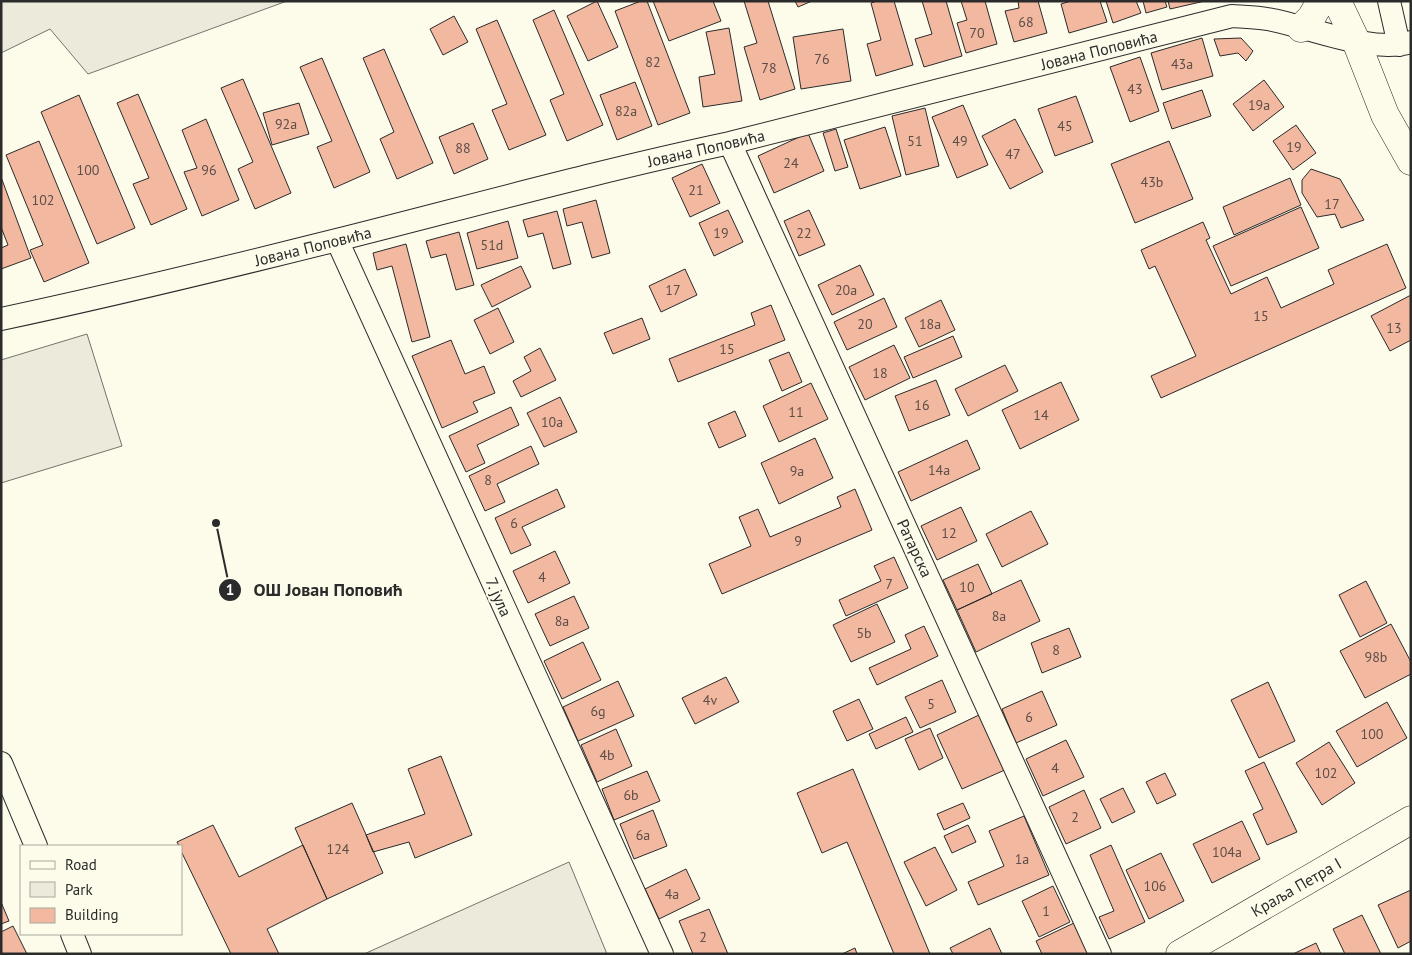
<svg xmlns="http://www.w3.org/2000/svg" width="1412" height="955" viewBox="0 0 1412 955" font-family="'PT Sans',sans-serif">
  <rect width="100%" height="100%" fill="#fdfbea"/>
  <path fill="#ecebdb" stroke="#74746e" d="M 1,1 L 287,1 L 88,74 L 50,29 L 1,53 Z
    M 87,334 L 122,446 L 1,483 L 1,360 Z
    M 569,862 L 607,954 L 364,954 Z"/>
  <path fill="#f2b8a0" stroke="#2b2b2b" d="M 597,1 L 618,47 L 588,61 L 567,16 Z
    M 641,1 L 647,1 L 690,113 L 658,125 L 615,11 Z
    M 653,1 L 713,1 L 721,21 L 669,41 Z
    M 744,1 L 768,1 L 795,89 L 760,100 L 744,47 L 757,43 Z
    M 795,1 L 812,1 L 798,7 Z
    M 877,1 L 894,1 L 913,65 L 876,76 L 867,44 L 881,40 L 871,3 Z
    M 922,1 L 946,1 L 962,56 L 924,67 L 915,39 L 932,34 Z
    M 961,1 L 985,1 L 997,44 L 966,53 L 957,23 L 967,20 Z
    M 1018,1 L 1038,1 L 1047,33 L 1014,42 L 1005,11 L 1019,8 Z
    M 1071,1 L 1100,1 L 1107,22 L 1069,33 L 1061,4 Z
    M 1106,1 L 1136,1 L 1141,13 L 1113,23 Z
    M 1143,1 L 1165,1 L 1167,7 L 1146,13 Z
    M 1168,1 L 1205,1 L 1170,9 Z
    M 554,10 L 603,125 L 567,141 L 550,100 L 564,94 L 533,20 Z
    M 454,16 L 468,42 L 443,55 L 430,29 Z
    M 497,20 L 546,135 L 509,150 L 492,110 L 507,104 L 476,29 Z
    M 729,28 L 742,101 L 703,107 L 699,77 L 715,74 L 706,32 Z
    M 843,29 L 851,81 L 801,89 L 793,37 Z
    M 1202,38 L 1213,76 L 1162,90 L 1151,53 Z
    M 1241,38 L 1253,51 L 1246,61 L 1238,53 L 1220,56 L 1214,39 Z
    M 384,49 L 433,163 L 397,179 L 380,139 L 394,132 L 363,58 Z
    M 1140,57 L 1159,111 L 1130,122 L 1110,67 Z
    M 322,58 L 370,172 L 334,188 L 317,147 L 332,141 L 300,67 Z
    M 243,79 L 291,193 L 255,209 L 238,169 L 253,162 L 221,88 Z
    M 1264,80 L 1284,107 L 1253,131 L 1233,104 Z
    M 635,82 L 652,126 L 617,140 L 600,95 Z
    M 1202,90 L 1211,116 L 1172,129 L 1163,103 Z
    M 138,94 L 187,209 L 151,225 L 133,184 L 149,178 L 117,103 Z
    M 79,95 L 135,228 L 97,244 L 41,112 Z
    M 1076,96 L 1093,142 L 1055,156 L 1038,109 Z
    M 299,103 L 309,134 L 272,145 L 263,113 Z
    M 963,105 L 988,165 L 957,178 L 932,117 Z
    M 925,108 L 939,166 L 906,175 L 892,116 Z
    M 206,119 L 239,200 L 202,216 L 184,172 L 197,168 L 182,130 Z
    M 1015,119 L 1043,172 L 1010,189 L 982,136 Z
    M 473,123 L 488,159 L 454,174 L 439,137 Z
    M 1296,125 L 1316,153 L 1293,170 L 1273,141 Z
    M 885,127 L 901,176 L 860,189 L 844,140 Z
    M 836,129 L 848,167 L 835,171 L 823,133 Z
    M 808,133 L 824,171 L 774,193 L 758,156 Z
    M 39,141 L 89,263 L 44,282 L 30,250 L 43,245 L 6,155 Z
    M 1169,141 L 1193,199 L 1135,223 L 1111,164 Z
    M 702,164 L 720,203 L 690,217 L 672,178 Z
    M 1311,169 L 1340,179 L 1364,220 L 1341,228 L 1335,214 L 1317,217 L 1302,193 L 1302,180 Z
    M 1,177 L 31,258 L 1,269 L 1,248 L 8,245 L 1,227 Z
    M 1290,178 L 1301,205 L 1234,235 L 1223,207 Z
    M 596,200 L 610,253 L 592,258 L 582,222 L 567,226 L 563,209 Z
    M 1301,207 L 1319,248 L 1231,286 L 1213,246 Z
    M 728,210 L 743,242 L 714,256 L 699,223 Z
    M 809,210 L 825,245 L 799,256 L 784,221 Z
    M 557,211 L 571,264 L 553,269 L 543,233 L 528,237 L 523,220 Z
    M 508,221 L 518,258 L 477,269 L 467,233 Z
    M 1203,222 L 1210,238 L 1206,240 L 1231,294 L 1267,277 L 1281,308 L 1334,284 L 1328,270 L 1387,244 L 1406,288 L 1161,398 L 1151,376 L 1196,356 L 1155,266 L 1149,269 L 1141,250 Z
    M 459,232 L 474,285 L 456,290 L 446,254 L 431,258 L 426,241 Z
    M 406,244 L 430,337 L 412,342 L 392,266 L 377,270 L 373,253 Z
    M 860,265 L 874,295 L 832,315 L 818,285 Z
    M 521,266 L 531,287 L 492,307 L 481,285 Z
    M 685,269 L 697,295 L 661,312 L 649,286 Z
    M 1411,295 L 1411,340 L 1390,351 L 1371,316 Z
    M 884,298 L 897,327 L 847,350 L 834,322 Z
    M 941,300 L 955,330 L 919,347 L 905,318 Z
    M 771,305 L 785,340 L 678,382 L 669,359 L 755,325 L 751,313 Z
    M 498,308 L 514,342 L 490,354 L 474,320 Z
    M 642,318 L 650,339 L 613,354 L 604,333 Z
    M 953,336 L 962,357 L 913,378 L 904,357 Z
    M 451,340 L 465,374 L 484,366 L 495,393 L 473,402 L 478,412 L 442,428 L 412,356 Z
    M 894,345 L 910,378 L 865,400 L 849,367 Z
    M 540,348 L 556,380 L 521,397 L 513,381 L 531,371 L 524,357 Z
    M 789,352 L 802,382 L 782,391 L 769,360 Z
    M 1005,365 L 1018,391 L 968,416 L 955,389 Z
    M 936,380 L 950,415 L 909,431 L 895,396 Z
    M 1061,382 L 1079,420 L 1020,449 L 1002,410 Z
    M 811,383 L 828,419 L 779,442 L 763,406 Z
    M 560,397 L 577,432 L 544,447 L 527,413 Z
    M 511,407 L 519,425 L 477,445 L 485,463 L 466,472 L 449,436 Z
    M 735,411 L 746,436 L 719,448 L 708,423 Z
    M 815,438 L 833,478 L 779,504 L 761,463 Z
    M 967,440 L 980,469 L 911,501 L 898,472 Z
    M 531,446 L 539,464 L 497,484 L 505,502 L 485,511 L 469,476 Z
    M 557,489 L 565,507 L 522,527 L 531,545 L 511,554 L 495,518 Z
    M 855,489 L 872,530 L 722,594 L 709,564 L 751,546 L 739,517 L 758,509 L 770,537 L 841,507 L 837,497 Z
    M 961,507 L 977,541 L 937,560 L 921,526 Z
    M 1031,511 L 1048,544 L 1002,567 L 986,534 Z
    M 555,551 L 570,583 L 528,603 L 513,571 Z
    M 894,557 L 908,588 L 846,616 L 839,600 L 881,581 L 874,566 Z
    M 978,564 L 992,594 L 957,610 L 943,580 Z
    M 1021,580 L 1040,621 L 976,652 L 957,610 Z
    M 1366,581 L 1387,623 L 1360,637 L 1339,595 Z
    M 574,596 L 589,628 L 550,646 L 535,614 Z
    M 877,604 L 895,642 L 851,662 L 833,625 Z
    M 1391,624 L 1411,662 L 1411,674 L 1365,698 L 1340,651 Z
    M 924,626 L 938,656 L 877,685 L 869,668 L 911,649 L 905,635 Z
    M 1069,628 L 1081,657 L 1042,673 L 1031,643 Z
    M 583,642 L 601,680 L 562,699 L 544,661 Z
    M 726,677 L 739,702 L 695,724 L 682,698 Z
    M 942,680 L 956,712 L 920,728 L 905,697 Z
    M 618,681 L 634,716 L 578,741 L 563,707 Z
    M 1268,682 L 1295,741 L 1259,758 L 1231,700 Z
    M 1042,691 L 1057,725 L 1016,743 L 1002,709 Z
    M 859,699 L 873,729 L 847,741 L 833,711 Z
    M 1387,702 L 1407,738 L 1357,767 L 1336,731 Z
    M 981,714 L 1007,769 L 962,789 L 937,735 Z
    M 906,717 L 913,732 L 876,749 L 869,734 Z
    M 930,728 L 943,758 L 919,770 L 905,739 Z
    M 616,729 L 632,766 L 597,782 L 581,745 Z
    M 1066,740 L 1084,777 L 1043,796 L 1026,759 Z
    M 1329,742 L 1355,783 L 1322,805 L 1296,763 Z
    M 441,756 L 472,835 L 415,858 L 409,842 L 373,852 L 366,835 L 425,814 L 408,769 Z
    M 1264,762 L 1297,832 L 1267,845 L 1253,814 L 1263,809 L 1245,771 Z
    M 853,769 L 930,954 L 894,954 L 847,842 L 822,853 L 797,793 Z
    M 647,771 L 660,801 L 614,820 L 602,789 Z
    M 1165,773 L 1176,795 L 1157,804 L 1146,782 Z
    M 1123,788 L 1135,812 L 1112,823 L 1100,799 Z
    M 1084,790 L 1101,828 L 1066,844 L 1049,807 Z
    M 352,803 L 383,873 L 327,899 L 295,828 Z
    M 963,803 L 970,818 L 944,830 L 937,814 Z
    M 653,810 L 667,846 L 634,859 L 620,824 Z
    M 1024,816 L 1049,875 L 978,905 L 968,882 L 1004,866 L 989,831 Z
    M 1242,821 L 1260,859 L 1212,883 L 1193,844 Z
    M 213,825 L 239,877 L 303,845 L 327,899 L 267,929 L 279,954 L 231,954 L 181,851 L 181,846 L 179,846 L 177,842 Z
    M 968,825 L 976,842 L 952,853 L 944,836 Z
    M 1111,845 L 1145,922 L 1109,939 L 1099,917 L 1114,911 L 1090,855 Z
    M 935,847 L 957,890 L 926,906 L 904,862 Z
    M 1161,853 L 1184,901 L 1149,919 L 1126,870 Z
    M 686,869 L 700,899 L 659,919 L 645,889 Z
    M 1053,886 L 1070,922 L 1039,937 L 1022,901 Z
    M 1411,890 L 1411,941 L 1398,948 L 1378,905 Z
    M 1,902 L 9,921 L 1,924 Z
    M 709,909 L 728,954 L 693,954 L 679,921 Z
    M 1362,915 L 1381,954 L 1345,954 L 1333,929 Z
    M 1074,923 L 1089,954 L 1042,954 L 1036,941 Z
    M 13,926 L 27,954 L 1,954 L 1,932 Z
    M 990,928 L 1002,954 L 953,954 L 950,948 Z
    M 1316,943 L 1321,954 L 1293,954 Z
    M 855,948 L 857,954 L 842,954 Z"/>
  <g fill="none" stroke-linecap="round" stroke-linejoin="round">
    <defs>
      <path id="street" d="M 1389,1 L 1399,45
        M 730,143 L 1100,954
        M 337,240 L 662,954
        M 1,319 C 114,295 225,268 337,240 C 468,207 598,171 730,143 L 1232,16 C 1244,17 1256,17 1267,19 C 1308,26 1370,54 1411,42
        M 1,763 L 36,846
        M 72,934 L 80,954"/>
      <path id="secondary" d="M 1337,1 L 1356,41 L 1385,115 L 1411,161
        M 1301,28 L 1311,18 L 1321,1
        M 1180,954 L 1411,820"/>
    </defs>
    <use href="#street" stroke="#2b2b2b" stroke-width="24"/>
    <use href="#secondary" stroke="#2b2b2b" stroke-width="29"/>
    <use href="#street" stroke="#fdfbea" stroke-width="22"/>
    <use href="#secondary" stroke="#fdfbea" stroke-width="28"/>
  </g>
  <g text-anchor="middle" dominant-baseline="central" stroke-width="4" stroke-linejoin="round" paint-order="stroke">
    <g font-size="14" fill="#5d4e48">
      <text x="1026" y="22">68</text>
      <text x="977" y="33">70</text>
      <text x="822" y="59">76</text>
      <text x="653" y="62">82</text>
      <text x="1182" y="64">43a</text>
      <text x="769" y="68">78</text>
      <text x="1135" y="89">43</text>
      <text x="1259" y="105">19a</text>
      <text x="626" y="111">82a</text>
      <text x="286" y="124">92a</text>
      <text x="1065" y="126">45</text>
      <text x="915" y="141">51</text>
      <text x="960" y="141">49</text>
      <text x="1294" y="147">19</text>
      <text x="463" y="148">88</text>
      <text x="1013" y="154">47</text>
      <text x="791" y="163">24</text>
      <text x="88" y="170">100</text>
      <text x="209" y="170">96</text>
      <text x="1152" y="182">43b</text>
      <text x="696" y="190">21</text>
      <text x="43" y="200">102</text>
      <text x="1332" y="204">17</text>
      <text x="721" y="233">19</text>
      <text x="804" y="233">22</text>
      <text x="492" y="245">51d</text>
      <text x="673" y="290">17</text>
      <text x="846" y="290">20a</text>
      <text x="1261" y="316">15</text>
      <text x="865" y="324">20</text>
      <text x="930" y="324">18a</text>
      <text x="1394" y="328">13</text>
      <text x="727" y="349">15</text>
      <text x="880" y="373">18</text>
      <text x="922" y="405">16</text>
      <text x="796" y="412">11</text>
      <text x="1041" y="415">14</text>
      <text x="552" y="422">10a</text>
      <text x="939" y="470">14a</text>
      <text x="797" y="471">9a</text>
      <text x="488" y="480">8</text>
      <text x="514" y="523">6</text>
      <text x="949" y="533">12</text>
      <text x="798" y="541">9</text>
      <text x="542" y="577">4</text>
      <text x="889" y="584">7</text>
      <text x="967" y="587">10</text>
      <text x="999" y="616">8a</text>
      <text x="562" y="621">8a</text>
      <text x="864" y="633">5b</text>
      <text x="1056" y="650">8</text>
      <text x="1376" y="657">98b</text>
      <text x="710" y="700">4v</text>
      <text x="931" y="704">5</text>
      <text x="598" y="711">6g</text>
      <text x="1029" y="717">6</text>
      <text x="1372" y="734">100</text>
      <text x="607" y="755">4b</text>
      <text x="1055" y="768">4</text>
      <text x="1326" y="773">102</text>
      <text x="631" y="795">6b</text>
      <text x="1075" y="817">2</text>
      <text x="643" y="835">6a</text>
      <text x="338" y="849">124</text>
      <text x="1227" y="852">104a</text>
      <text x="1022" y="859">1a</text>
      <text x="1155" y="886">106</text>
      <text x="672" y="894">4a</text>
      <text x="1046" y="911">1</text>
      <text x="703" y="937">2</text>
    </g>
    <g font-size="16" fill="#2b2b2b" stroke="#fdfbea">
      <text transform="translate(1099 50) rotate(-14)">Јована Поповића</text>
      <text transform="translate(706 148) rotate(-13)">Јована Поповића</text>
      <text transform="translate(313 246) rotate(-14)">Јована Поповића</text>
      <text transform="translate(915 548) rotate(65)">Ратарска</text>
      <text transform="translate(499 597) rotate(66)">7. јула</text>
      <text transform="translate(1296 887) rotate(-30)">Краља Петра I</text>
    </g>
  </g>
  <path fill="none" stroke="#2b2b2b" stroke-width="2" d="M216 523L230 590"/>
  <g fill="#2b2b2b" stroke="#fdfbea" stroke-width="2">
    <circle cx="216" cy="523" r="5"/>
    <circle cx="230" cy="590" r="12"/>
  </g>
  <g font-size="15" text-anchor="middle" font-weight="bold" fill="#fff">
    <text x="230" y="595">1</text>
  </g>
  <g font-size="18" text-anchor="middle" font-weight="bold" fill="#2b2b2b" stroke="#fdfbea" stroke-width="4" stroke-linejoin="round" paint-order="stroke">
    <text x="328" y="596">ОШ Јован Поповић</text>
  </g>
  <rect width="1412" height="955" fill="none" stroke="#2b2b2b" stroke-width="5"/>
  <rect x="20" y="845" width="162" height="90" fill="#fdfbea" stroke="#a9a89e"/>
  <rect x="30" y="861" width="25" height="8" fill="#fdfbea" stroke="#a9a89e"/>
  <text x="65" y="870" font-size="15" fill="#2b2b2b">Road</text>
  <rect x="30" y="882" width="25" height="15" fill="#ecebdb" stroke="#a9a89e"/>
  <text x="65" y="895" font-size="15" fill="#2b2b2b">Park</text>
  <rect x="30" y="908" width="25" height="15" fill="#f2b8a0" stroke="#a9a89e"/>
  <text x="65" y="920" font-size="15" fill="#2b2b2b">Building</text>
</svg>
